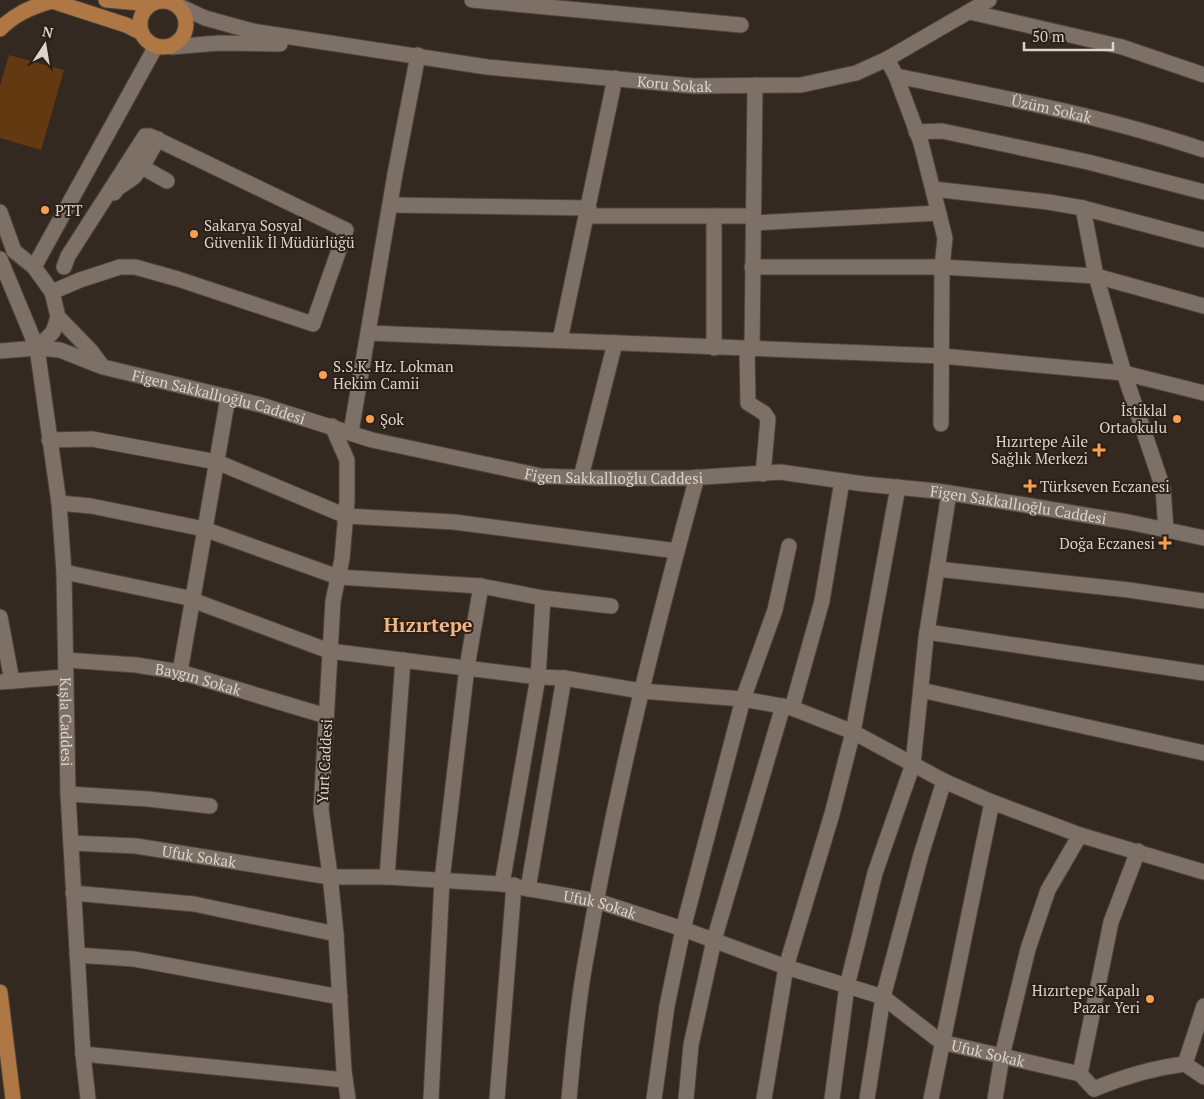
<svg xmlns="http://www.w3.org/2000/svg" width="1204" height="1099" viewBox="0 0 1204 1099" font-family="'PT Serif',serif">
  <rect width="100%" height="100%" fill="#342921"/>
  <path fill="#623911" d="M 9,55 L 64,70 L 41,150 L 0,138 L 0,86 Z"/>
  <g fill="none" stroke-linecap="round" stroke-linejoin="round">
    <defs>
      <g id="minor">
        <path d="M 472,0 L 741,25"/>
        <path id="s1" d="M 175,4 L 205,18 L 252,31 L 487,67 L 694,86 L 801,85 L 856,73 L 887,59 L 989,0"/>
        <path d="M 970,12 L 1122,47 L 1204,75"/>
        <path d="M 171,47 L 219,43 L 280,44"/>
        <path d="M 887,59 L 896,76 L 921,143 L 945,238 L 942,267 L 941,424"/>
        <path id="s2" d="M 896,76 C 1000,97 1104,116 1204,150"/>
        <path d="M 916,132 L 942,131 L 1088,162 L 1204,192"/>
        <path d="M 158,139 L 142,167 L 167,181"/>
        <path d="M 933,189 L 1048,202 L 1083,208 L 1204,240"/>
        <path d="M 114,193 L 118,188 L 134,177 L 142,167"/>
        <path d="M 390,205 L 589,208"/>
        <path d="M 1083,208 L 1096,276 L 1124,373 L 1163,488 L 1166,530"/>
        <path d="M 0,212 L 14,251 L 34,267 L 52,292 L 58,317 L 91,351 L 102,366"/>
        <path d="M 587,216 L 753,216"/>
        <path d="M 753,223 L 939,213"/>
        <path id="s3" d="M 0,259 L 37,348 L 59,503 L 64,572 L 68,794 L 83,1054 L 88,1099"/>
        <path d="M 34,267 L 156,46"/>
        <path d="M 752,267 L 942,267 L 1096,276 L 1204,306"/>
        <path d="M 52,292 L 80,280 L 120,267 L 135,267 L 178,279 L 313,324 L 346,230 L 150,136 L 145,136 L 68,256 L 64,267"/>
        <path d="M 368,333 L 942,356 L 1124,373 L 1204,393"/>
        <path d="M 560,340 L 615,78"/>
        <path d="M 37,348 L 53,332 L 58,317"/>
        <path d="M 714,348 L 714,216"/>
        <path d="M 747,349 L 748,403 L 764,413 L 768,419 L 763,474"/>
        <path d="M 752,350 L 755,85"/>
        <path id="s4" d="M 0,351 L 37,348 L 60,350 L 103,367 L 261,405 L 372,440 L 541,476 L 600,478 L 689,478 L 780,472 L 864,484 L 937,491 L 1019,504 L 1128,522 L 1204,538"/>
        <path d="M 332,426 L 347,460 L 347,501 L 342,559 L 333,601 L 321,810 L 330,875 L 336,934 L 344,1071 L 348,1099"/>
        <path d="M 351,432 L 395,174 L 418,55"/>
        <path d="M 49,440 L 92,439 L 217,462 L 346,516 L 454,522 L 677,551"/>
        <path d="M 581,477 L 615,343"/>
        <path d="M 59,503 L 91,506 L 204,529 L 338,577 L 481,586 L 543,598 L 611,606"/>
        <path d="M 937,569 L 1129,590 L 1204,601"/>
        <path d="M 64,572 L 184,597 L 329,651 L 538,677 L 564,678 L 641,691 L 743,699 L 792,708 L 853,732 L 944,781 L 992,802 L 1080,835 L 1204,872"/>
        <path d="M 0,617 L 12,681"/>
        <path d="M 927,632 L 1204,673"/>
        <path id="s5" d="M 66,660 L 136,665 L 180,672 L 326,716"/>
        <path d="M 180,672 L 228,397"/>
        <path d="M 0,682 L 65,677"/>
        <path d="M 921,690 L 1204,753"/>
        <path d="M 792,708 L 822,601 L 842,481"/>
        <path d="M 68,794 L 148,799 L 210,806"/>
        <path id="s6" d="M 71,843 L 136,846 L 330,877 L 387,877 L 502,884 L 597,901 L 683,929 L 786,967 L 883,997 L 941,1042 L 1080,1074 L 1094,1089"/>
        <path d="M 387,877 L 403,660"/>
        <path d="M 502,884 L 538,677 L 543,598"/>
        <path d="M 528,889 L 564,678"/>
        <path d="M 73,893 L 194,904 L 336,934"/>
        <path d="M 77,955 L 134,959 L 340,997"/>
        <path d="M 83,1054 L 345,1080"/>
        <path d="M 1185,1064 L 1204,1006"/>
        <path d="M 1185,1064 L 1204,1077"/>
        <path d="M 1080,1074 L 1111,922 L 1138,851"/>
        <path d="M 1094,1089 C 1125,1076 1152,1068 1185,1064"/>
        <path d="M 431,1099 L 442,880 L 467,667 L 481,586"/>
        <path d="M 497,1099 L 514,885"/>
        <path d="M 569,1099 C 573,1054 577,1008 585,964 C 613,799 653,638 697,477"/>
        <path d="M 654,1099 L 667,1006 L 683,929 L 743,699 L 775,610 L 789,546"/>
        <path d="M 686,1099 L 691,1045 L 714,940 L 783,706"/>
        <path d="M 764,1099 L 786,967 L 832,814 L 853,732 L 898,487"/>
        <path d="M 832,1099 L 847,986 L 875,873 L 913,764 L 926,638 L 949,493"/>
        <path d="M 867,1099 L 883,997 L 921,855 L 944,781"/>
        <path d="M 931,1099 L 992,802"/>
        <path d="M 995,1099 L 1002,1056 L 1028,949 L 1048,890 L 1080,835"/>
      </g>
      <path id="major" d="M 49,0 L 126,25 L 142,33
        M 106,0 L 152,4
        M140 24a23 23 0 1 1 46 0a23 23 0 1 1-46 0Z
        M 0,29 C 15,14 31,7 52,1
        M 0,992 L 13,1099"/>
    </defs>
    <use href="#minor" stroke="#4e443d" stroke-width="17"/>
    <use href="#major" stroke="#4e443d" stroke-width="17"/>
    <use href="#minor" stroke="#7d7066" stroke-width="15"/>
    <use href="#major" stroke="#ae7743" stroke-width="15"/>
  </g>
  <g fill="#fa9f4e" stroke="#2a2018" stroke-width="2">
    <circle cx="45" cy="210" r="5"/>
    <circle cx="194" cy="234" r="5"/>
    <circle cx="323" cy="375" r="5"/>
    <circle cx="370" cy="419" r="5"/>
    <circle cx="1177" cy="419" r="5"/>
    <path d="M1096.5 442.5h5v5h5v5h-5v5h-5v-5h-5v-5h5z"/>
    <path d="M1027.5 478.5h5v5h5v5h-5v5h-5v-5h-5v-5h5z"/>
    <path d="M1162.5 535.5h5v5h5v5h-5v5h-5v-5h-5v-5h5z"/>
    <circle cx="1150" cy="999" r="5"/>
  </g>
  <g text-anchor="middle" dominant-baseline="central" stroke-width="4" stroke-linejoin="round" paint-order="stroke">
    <g font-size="15" fill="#dbd4ce" stroke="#2a2018">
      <text stroke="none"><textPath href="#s1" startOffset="508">Koru Sokak</textPath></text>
      <text stroke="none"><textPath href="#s2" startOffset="159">Üzüm Sokak</textPath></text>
      <text stroke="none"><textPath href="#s4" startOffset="226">Figen Sakkallıoğlu Caddesi</textPath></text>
      <text stroke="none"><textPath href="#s4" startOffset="631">Figen Sakkallıoğlu Caddesi</textPath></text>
      <text stroke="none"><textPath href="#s4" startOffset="1038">Figen Sakkallıoğlu Caddesi</textPath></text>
      <text stroke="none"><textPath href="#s5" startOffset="134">Baygın Sokak</textPath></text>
      <text stroke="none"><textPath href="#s3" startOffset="472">Kışla Caddesi</textPath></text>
      <text transform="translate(324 761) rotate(-87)">Yurt Caddesi</text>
      <text stroke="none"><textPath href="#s6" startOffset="129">Ufuk Sokak</textPath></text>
      <text stroke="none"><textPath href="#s6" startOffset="534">Ufuk Sokak</textPath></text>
      <text stroke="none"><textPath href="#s6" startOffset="954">Ufuk Sokak</textPath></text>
    </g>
    <g font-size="15" fill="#dbd4ce" stroke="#2a2018" text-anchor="start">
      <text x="55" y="210">PTT</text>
      <text x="204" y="225">Sakarya Sosyal<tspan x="204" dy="17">Güvenlik İl Müdürlüğü</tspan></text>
      <text x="333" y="366">S.S.K. Hz. Lokman<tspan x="333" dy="17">Hekim Camii</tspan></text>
      <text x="1167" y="410" text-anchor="end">İstiklal<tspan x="1167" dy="17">Ortaokulu</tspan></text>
      <text x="380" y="419">Şok</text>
      <text x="1088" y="441" text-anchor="end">Hızırtepe Aile<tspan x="1088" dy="17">Sağlık Merkezi</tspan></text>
      <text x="1040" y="486">Türkseven Eczanesi</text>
      <text x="1155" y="543" text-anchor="end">Doğa Eczanesi</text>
      <text x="1140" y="990" text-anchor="end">Hızırtepe Kapalı<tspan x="1140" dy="17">Pazar Yeri</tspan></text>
    </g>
    <g font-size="20" font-weight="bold" fill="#f4b581" stroke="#2a2018">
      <text x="428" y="624">Hızırtepe</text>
    </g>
  </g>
  <g transform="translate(45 45) rotate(12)" stroke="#2a2018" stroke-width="4" paint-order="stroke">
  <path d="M0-4L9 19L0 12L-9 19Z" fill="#dbd4ce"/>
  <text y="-8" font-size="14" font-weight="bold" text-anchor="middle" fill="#dbd4ce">N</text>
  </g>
  <path d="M1024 42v8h89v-8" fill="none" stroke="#dbd4ce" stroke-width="2.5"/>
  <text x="1032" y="42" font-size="15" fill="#dbd4ce" stroke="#2a2018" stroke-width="4" paint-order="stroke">50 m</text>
</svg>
